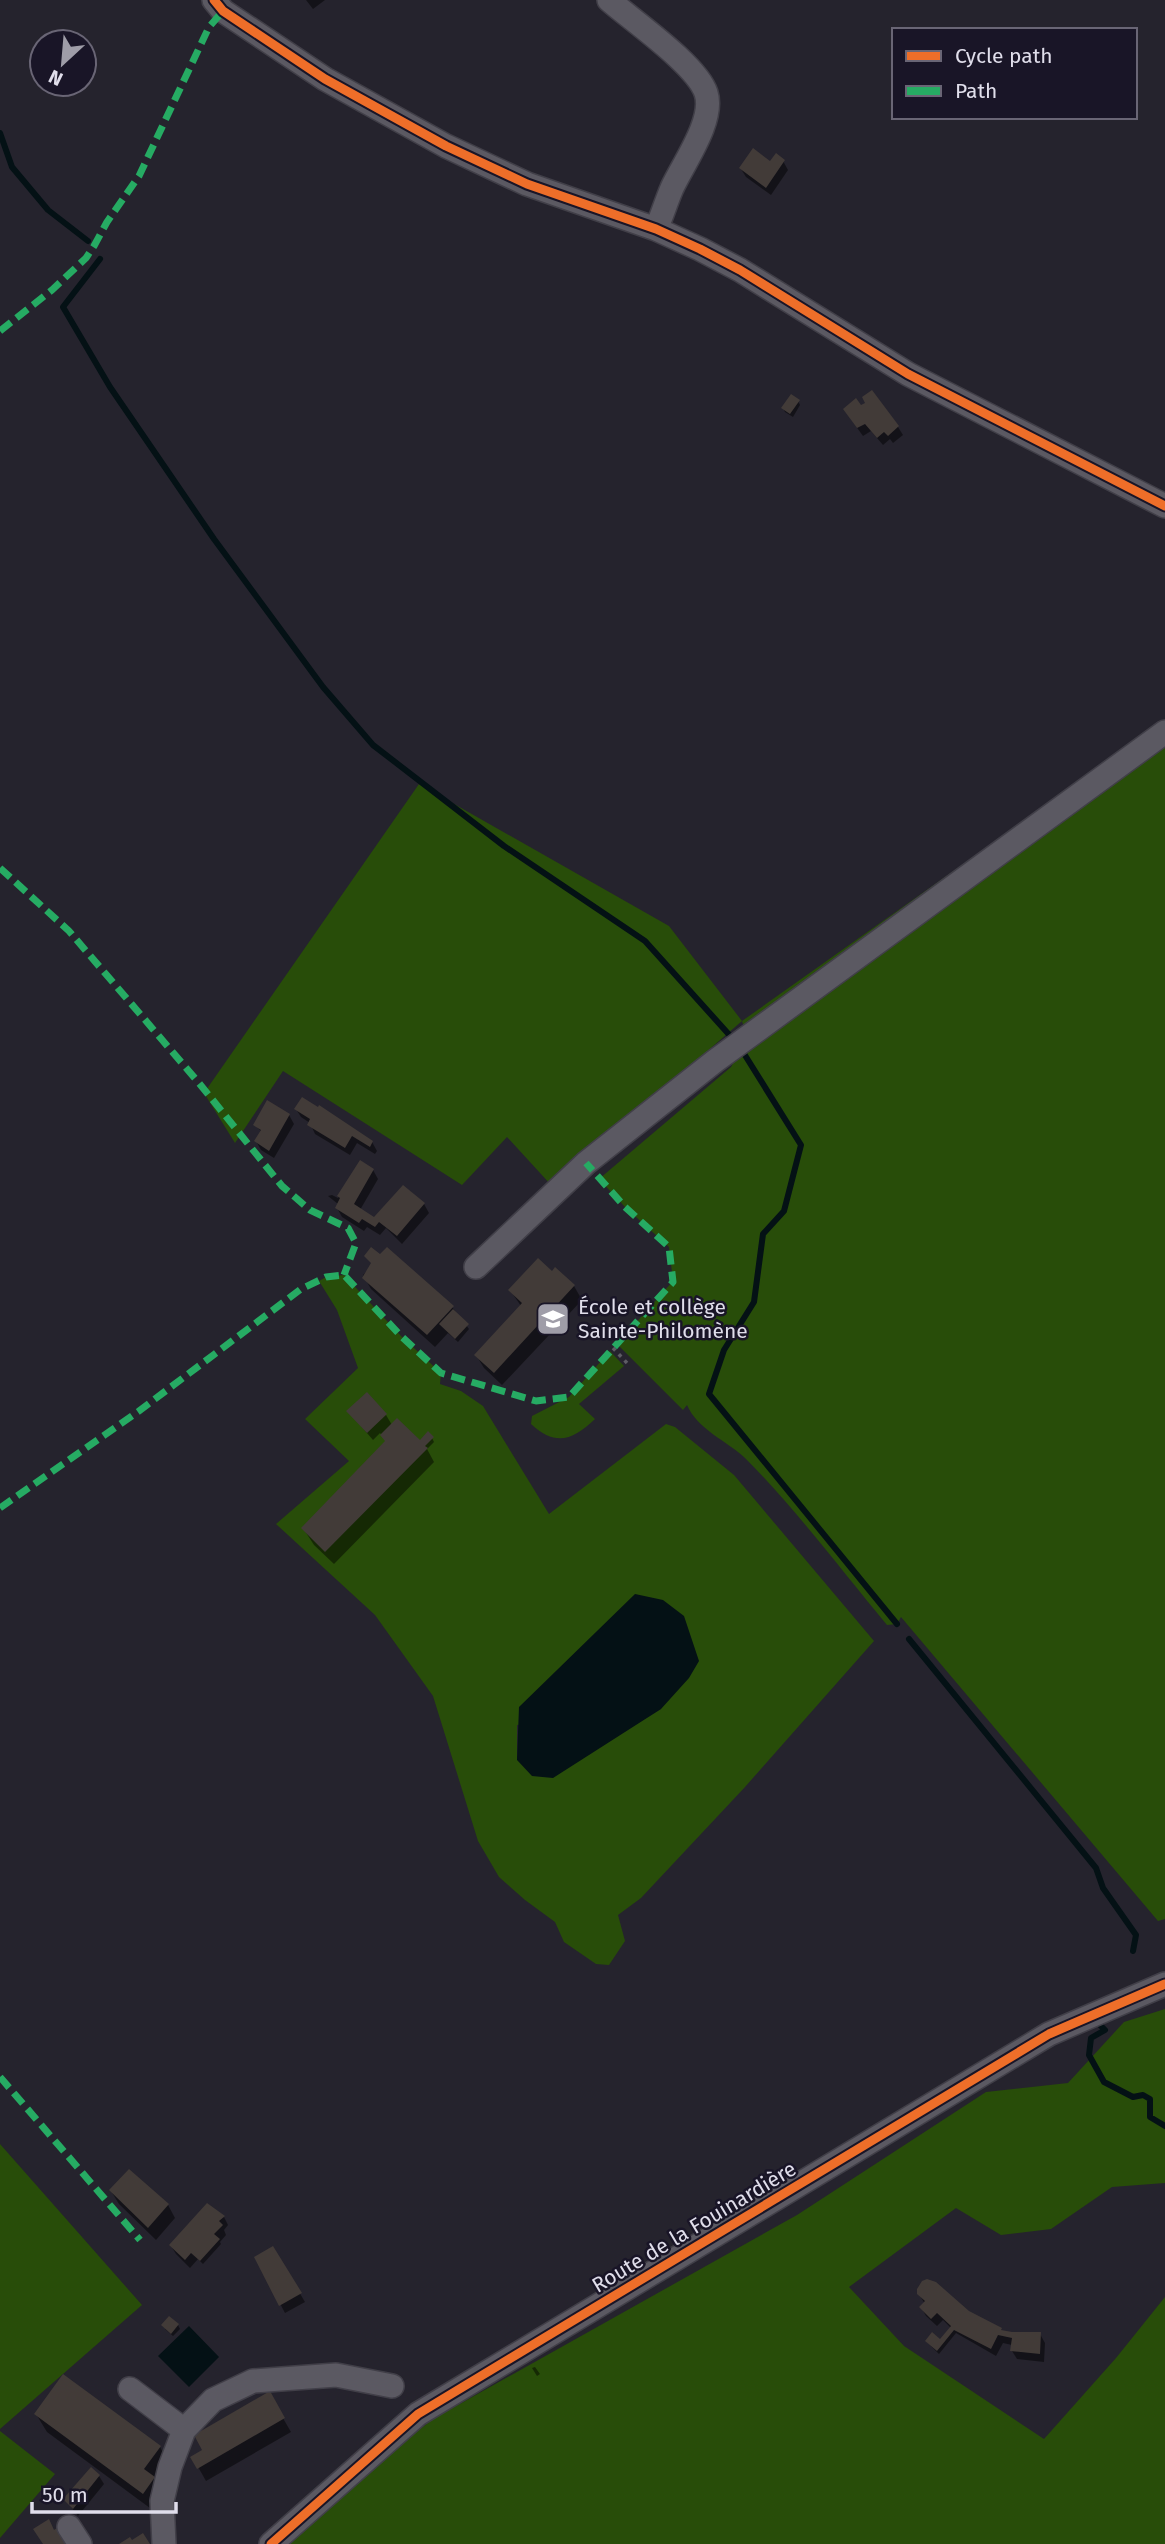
<svg xmlns="http://www.w3.org/2000/svg" width="1165" height="2544" viewBox="0 0 1165 2544" font-family="'Fira Sans',sans-serif">
  <rect width="100%" height="100%" fill="#25232d"/>
  <path fill="#284d09" fill-rule="evenodd" d="M 1165,721 L 1165,1919 L 1158,1921 L 901,1617 L 897,1624 L 887,1625 C 842,1571 795,1508 745,1458 C 727,1441 697,1429 687,1405 L 683,1410 L 617,1344 L 673,1281 L 669,1247 L 625,1207 L 599,1179 L 731,1067 L 747,1037 L 742,1021 L 552,1186 L 507,1137 L 462,1185 L 283,1071 L 235,1143 L 204,1093 L 419,784 L 669,926 L 742,1021 Z
    M 344,1275 L 401,1336 L 441,1373 L 440,1384 L 461,1391 L 483,1406 L 549,1514 L 666,1424 L 675,1427 L 734,1475 L 874,1641 L 745,1787 L 641,1898 L 618,1915 L 625,1941 L 609,1965 L 596,1964 L 564,1942 L 555,1922 L 525,1900 L 499,1877 L 478,1841 L 433,1696 L 375,1615 L 276,1524 L 349,1461 L 305,1419 L 358,1368 L 337,1310 L 319,1281 L 326,1277 ZM 661,1709 L 622,1732 L 517,1760 L 517,1725 Z
    M 610,1351 L 624,1366 L 579,1404 L 595,1419 C 573,1440 556,1447 531,1424 L 532,1416 L 569,1397 Z
    M 1165,2009 L 1165,2183 L 1112,2187 L 1051,2229 L 1001,2235 L 956,2208 L 849,2287 L 904,2346 L 1044,2439 L 1116,2358 L 1165,2297 L 1165,2544 L 288,2544 L 379,2461 L 433,2419 L 797,2215 L 986,2092 L 1068,2083 L 1124,2022 Z
    M 0,2144 L 142,2305 L 0,2429 Z
    M 0,2431 L 55,2474 L 0,2538 Z"/>
  <path fill="#041115" d="M 635,1594 L 663,1600 L 684,1616 L 699,1661 L 689,1678 L 661,1709 L 553,1778 L 532,1776 L 517,1760 L 519,1707 Z
    M 189,2326 L 219,2357 L 189,2387 L 158,2356 Z"/>
  <path fill="#0007" d="M 306,0 L 325,0 L 313,9 Z
    M 783,161 L 788,170 L 771,195 L 746,177 L 741,169 Z
    M 798,401 L 800,405 L 793,417 L 785,412 L 783,408 Z
    M 868,403 L 898,427 L 903,435 L 893,443 L 890,439 L 883,445 L 871,431 L 863,436 L 850,418 Z
    M 296,1109 L 372,1142 L 377,1151 L 375,1154 L 357,1143 L 350,1155 L 315,1134 L 310,1123 L 301,1117 Z
    M 289,1115 L 294,1124 L 274,1158 L 261,1150 L 256,1141 L 262,1132 L 255,1125 Z
    M 361,1163 L 373,1170 L 378,1179 L 360,1210 L 375,1219 L 410,1191 L 424,1204 L 429,1213 L 402,1244 L 386,1228 L 380,1235 L 367,1227 L 364,1231 L 342,1217 L 337,1208 L 338,1204 L 328,1196 L 332,1195 L 338,1198 Z
    M 373,1265 L 452,1307 L 469,1329 L 458,1342 L 448,1333 L 435,1347 L 371,1289 L 363,1275 Z
    M 556,1269 L 574,1286 L 582,1300 L 502,1385 L 484,1368 L 476,1355 L 521,1306 L 510,1290 L 552,1273 Z
    M 349,1412 L 386,1415 L 392,1425 L 420,1442 L 432,1438 L 434,1442 L 427,1449 L 434,1462 L 334,1564 L 314,1545 L 303,1528 L 387,1442 L 380,1433 L 373,1440 Z
    M 111,2191 L 168,2205 L 175,2218 L 156,2240 L 119,2204 Z
    M 224,2217 L 228,2225 L 224,2230 L 226,2235 L 220,2242 L 221,2244 L 203,2264 L 198,2259 L 190,2268 L 176,2254 L 171,2246 Z
    M 273,2248 L 305,2302 L 285,2313 L 256,2258 Z
    M 919,2294 L 968,2313 L 1002,2332 L 1040,2334 L 1045,2343 L 1044,2362 L 1017,2359 L 1012,2351 L 1012,2345 L 1003,2343 L 996,2356 L 956,2333 L 939,2354 L 927,2342 L 940,2341 L 951,2328 L 943,2320 L 937,2326 L 926,2316 L 921,2307 L 925,2304 Z
    M 178,2325 L 180,2329 L 173,2336 L 165,2329 Z
    M 535,2367 L 540,2374 L 537,2376 L 532,2368 Z
    M 269,2394 L 291,2432 L 206,2481 L 193,2458 Z
    M 36,2414 L 160,2447 L 170,2465 L 154,2511 L 47,2432 Z
    M 99,2476 L 104,2484 L 78,2516 L 65,2499 Z"/>
  <g fill="none" stroke-linecap="round" stroke-linejoin="round">
    <path stroke="#041115" stroke-width="6" d="M 0,133 L 12,167 L 48,210 L 88,241
      M 100,259 L 63,307 L 110,387 L 214,539 L 323,687 L 373,745 L 504,846 L 645,941 L 733,1039
      M 743,1052 L 801,1145 L 784,1211 L 763,1234 L 754,1302 L 724,1350 L 709,1394 L 897,1624
      M 909,1639 L 1096,1868 L 1103,1888 L 1136,1935 L 1133,1951
      M 1099,2024 L 1105,2030 L 1091,2038 L 1089,2055 L 1104,2082 L 1133,2097 L 1143,2095 L 1150,2099 L 1150,2117 L 1165,2126"/>
  </g>
  <path fill="#423b38" d="M 753,148 L 770,161 L 776,153 L 785,160 L 766,188 L 739,168 Z
    M 872,390 L 899,426 L 888,436 L 884,432 L 877,438 L 865,424 L 857,428 L 843,409 L 856,398 L 861,405 L 865,403 L 862,397 Z
    M 791,394 L 800,400 L 790,414 L 781,408 Z
    M 302,1097 L 318,1107 L 319,1105 L 373,1141 L 370,1147 L 352,1136 L 345,1148 L 307,1125 L 310,1119 L 294,1109 Z
    M 267,1100 L 290,1114 L 269,1151 L 254,1141 L 261,1130 L 253,1125 Z
    M 360,1160 L 374,1169 L 354,1204 L 374,1217 L 403,1185 L 425,1203 L 397,1236 L 379,1222 L 375,1227 L 362,1219 L 359,1223 L 335,1208 L 340,1198 L 337,1196 Z
    M 371,1247 L 380,1254 L 387,1247 L 454,1306 L 427,1335 L 362,1278 L 371,1263 L 364,1256 Z
    M 538,1258 L 552,1271 L 555,1267 L 575,1285 L 494,1373 L 474,1355 L 522,1303 L 508,1290 Z
    M 453,1309 L 469,1324 L 455,1339 L 439,1324 Z
    M 367,1392 L 387,1414 L 367,1433 L 346,1411 Z
    M 397,1418 L 420,1440 L 428,1431 L 434,1437 L 425,1446 L 428,1448 L 325,1552 L 301,1528 L 385,1441 L 380,1435 Z
    M 129,2169 L 169,2204 L 148,2228 L 109,2190 Z
    M 207,2203 L 225,2216 L 219,2221 L 223,2225 L 214,2234 L 220,2239 L 200,2261 L 191,2253 L 185,2260 L 169,2245 Z
    M 273,2246 L 302,2293 L 279,2306 L 254,2257 Z
    M 927,2279 L 936,2282 L 969,2311 L 1002,2328 L 1001,2330 L 1012,2332 L 1041,2332 L 1040,2354 L 1010,2351 L 1012,2338 L 998,2335 L 991,2349 L 954,2330 L 937,2351 L 925,2341 L 932,2332 L 940,2339 L 951,2326 L 937,2313 L 931,2319 L 919,2307 L 925,2301 L 917,2294 L 917,2289 L 922,2281 Z
    M 169,2316 L 179,2324 L 171,2334 L 161,2325 Z
    M 63,2374 L 161,2446 L 144,2469 L 155,2477 L 143,2494 L 34,2414 Z
    M 270,2391 L 285,2418 L 197,2469 L 190,2457 L 202,2450 L 194,2435 Z
    M 91,2467 L 100,2475 L 73,2509 L 63,2499 Z
    M 49,2519 L 54,2530 L 57,2528 L 66,2544 L 43,2544 L 33,2529 Z
    M 143,2533 L 150,2544 L 119,2544 L 130,2537 L 132,2540 Z"/>
  <g fill="none" stroke-linecap="round" stroke-linejoin="round">
    <defs>
      <path id="minor" d="M 214,0 L 223,11 L 325,79 L 446,146 L 527,184 L 656,229 L 700,249 L 740,270 L 908,374 L 1165,506
        M 609,0 C 633,21 697,65 706,93 C 715,120 683,164 672,188 C 666,202 662,216 656,229
        M 476,1267 L 586,1163 L 715,1061 L 1165,732
        M 130,2389 L 184,2430
        M 69,2527 L 80,2544
        M 164,2544 L 162,2501 L 170,2467 L 184,2430 L 213,2400 L 253,2381 L 336,2375 L 392,2386
        M 271,2544 L 418,2414 L 1049,2034 L 1165,1984"/>
    </defs>
    <use href="#minor" stroke="#413f48" stroke-width="26"/>
    <path stroke="#5d5c64" stroke-width="3.5" stroke-dasharray="3.5 5" stroke-linecap="butt" d="M 613,1348 L 627,1363"/>
    <use href="#minor" stroke="#5b5962" stroke-width="23"/>
    <path stroke="#26ab63" stroke-width="7" stroke-dasharray="14 7" stroke-linecap="butt" d="M 0,331 L 52,290 L 86,258 L 94,246 L 107,222 L 139,176 L 209,27 L 223,11
      M 0,868 L 69,931 L 199,1083 L 282,1186 L 310,1210 L 348,1228 L 356,1243 L 344,1275
      M 0,1508 L 139,1411 L 301,1289 L 326,1277 L 344,1275 L 401,1336 L 441,1373 L 536,1401 L 569,1397 L 673,1282 L 669,1247 L 625,1207 L 586,1163
      M 0,2077 L 140,2240"/>
    <defs>
      <path id="cycleway" d="M 214,0 L 223,11 L 325,79 L 446,146 L 527,184 L 656,229 L 700,249 L 740,270 L 908,374 L 1165,506
        M 271,2544 L 418,2414 L 1049,2034 L 1165,1984"/>
    </defs>
    <use href="#cycleway" stroke="#191527" stroke-width="13"/>
    <use href="#cycleway" stroke="#ee6e29" stroke-width="9"/>
  </g>
  <defs>
    <symbol id="school-square" viewBox="-11 -11 22 22"><rect x="-9" y="-9" width="18" height="18" rx="4" fill="#9f9da8" stroke="#191527"/><path d="M0-5L7-2L0 1L-7-2ZM-4 1L0 2.5L4 1V4Q0 6-4 4Z" fill="#fff"/></symbol>
  </defs>
  <g fill-rule="evenodd">
    <use href="#school-square" x="534" y="1300" width="38" height="38"/>
  </g>
  <g text-anchor="middle" dominant-baseline="central" stroke-width="5" stroke-linejoin="round" paint-order="stroke">
    <g font-size="21" fill="#e0deeb" stroke="#191527" text-anchor="start">
      <text x="578" y="1307">École et collège<tspan x="578" dy="24">Sainte-Philomène</tspan></text>
    </g>
    <g font-size="21" fill="#e0deeb" stroke="#191527">
      <text transform="translate(694 2227) rotate(-31)">Route de la Fouinardière</text>
    </g>
  </g>
  <rect x="892" y="28" width="245" height="91" fill="#191527" stroke="#696575" stroke-width="2"/>
  <rect x="906" y="51" width="35" height="10" fill="#ee6e29" stroke="#696575" stroke-width="2"/>
  <text x="955" y="63" font-size="21" fill="#e0deeb">Cycle path</text>
  <rect x="906" y="86" width="35" height="10" fill="#26ab63" stroke="#696575" stroke-width="2"/>
  <text x="955" y="98" font-size="21" fill="#e0deeb">Path</text>
  <g transform="translate(63 63) rotate(206)"><circle r="33" fill="#191527" stroke="#696575" stroke-width="2"/>
  <path d="M0-5L12 26L0 18L-12 26Z" fill="#9f9da8"/>
  <text y="-10" font-size="19" font-weight="bold" text-anchor="middle" fill="#e0deeb">N</text>
  </g>
  <path d="M32 2502v10h144v-10" fill="none" stroke="#e0deeb" stroke-width="3.5"/>
  <text x="42" y="2502" font-size="21" fill="#e0deeb" stroke="#191527" stroke-width="5" paint-order="stroke">50 m</text>
</svg>
